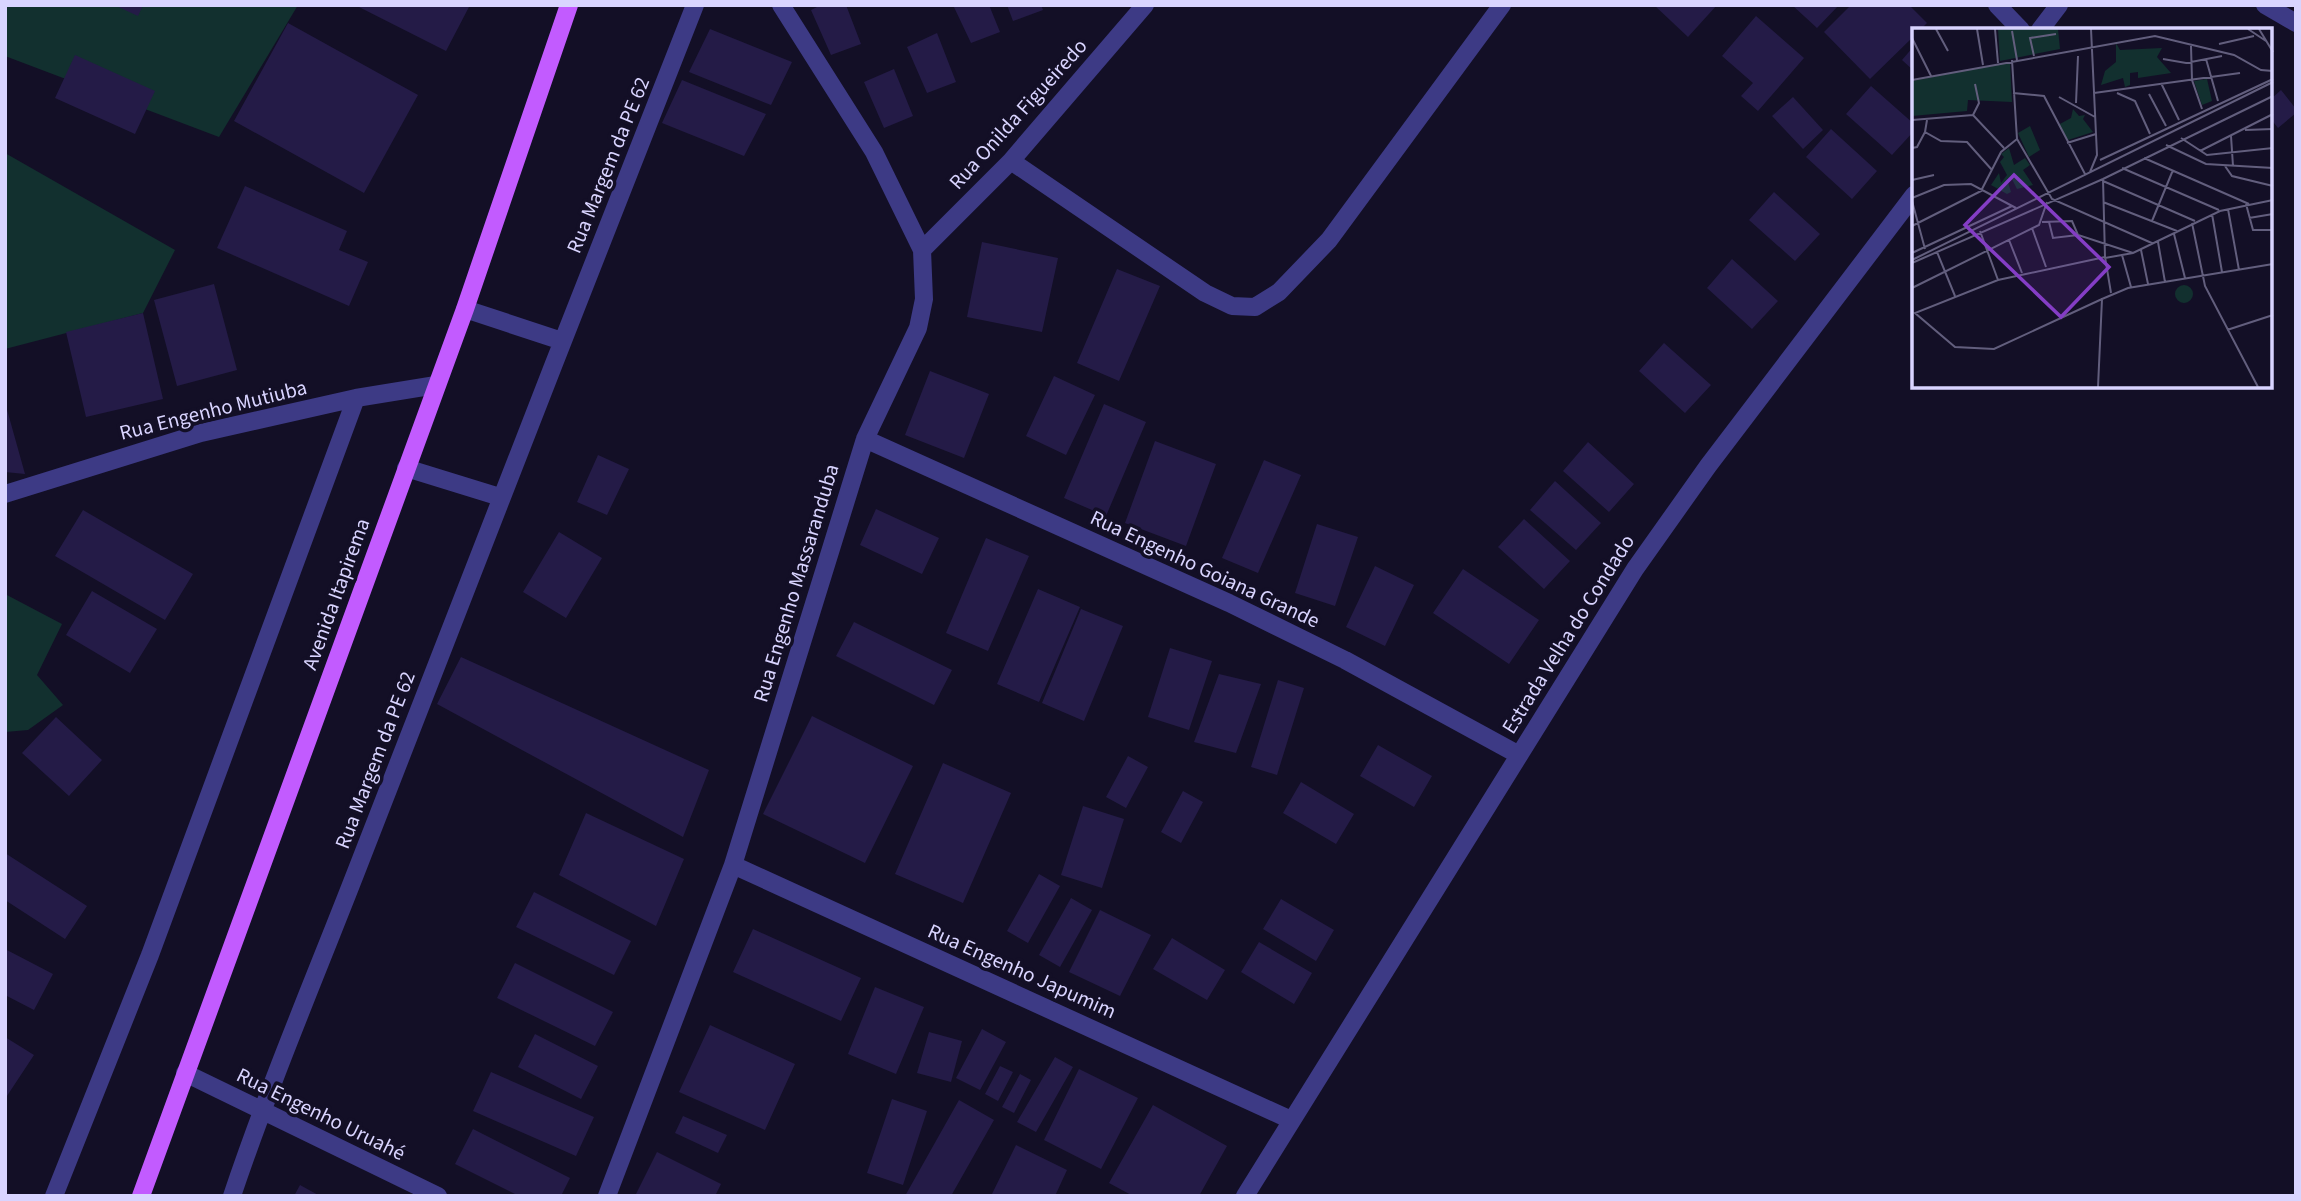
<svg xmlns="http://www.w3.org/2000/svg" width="2301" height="1201" viewBox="0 0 2301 1201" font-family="'Source Sans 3',sans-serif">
  <rect width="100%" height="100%" fill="#130f26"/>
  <path fill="#12302f" d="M 5,5 L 298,5 L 219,137 L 5,56 Z
    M 5,153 L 175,250 L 143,313 L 5,349 Z
    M 5,594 L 62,624 L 37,675 L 63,705 L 28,730 L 5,732 Z"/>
  <path fill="#241b47" d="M 114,5 L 143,5 L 138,16 Z
    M 355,5 L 470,5 L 446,51 Z
    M 821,5 L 846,5 L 861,44 L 831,55 L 811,10 Z
    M 953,5 L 989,5 L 1000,32 L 971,43 Z
    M 1007,5 L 1041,5 L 1043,10 L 1013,21 Z
    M 1654,5 L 1717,5 L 1688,37 Z
    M 1792,5 L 1839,5 L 1817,28 Z
    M 1851,5 L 1909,5 L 1927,23 L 1920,30 L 1914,30 L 1914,36 L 1870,79 L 1824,32 Z
    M 1756,16 L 1804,58 L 1758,111 L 1741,96 L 1753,83 L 1722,56 Z
    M 288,23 L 418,95 L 364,193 L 234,121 Z
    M 710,29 L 792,62 L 771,105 L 689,72 Z
    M 937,33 L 956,82 L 927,93 L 907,47 Z
    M 1914,46 L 1914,71 L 1902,60 Z
    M 75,55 L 155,91 L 135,134 L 55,98 Z
    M 894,69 L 913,116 L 884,128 L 864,82 Z
    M 682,80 L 766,114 L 744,156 L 662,123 Z
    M 1871,86 L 1914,124 L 1914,131 L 1892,155 L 1846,114 Z
    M 2281,90 L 2296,109 L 2296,113 L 2278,128 L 2271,119 L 2271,99 Z
    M 1793,97 L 1823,130 L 1803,149 L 1772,116 Z
    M 1831,129 L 1877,171 L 1852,199 L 1806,157 Z
    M 245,186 L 347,231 L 339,250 L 368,262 L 349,306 L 217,248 Z
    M 1774,192 L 1820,234 L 1795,261 L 1749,220 Z
    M 982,242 L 1058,258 L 1042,332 L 967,317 Z
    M 1732,259 L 1778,301 L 1752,329 L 1707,288 Z
    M 1117,269 L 1160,286 L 1119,381 L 1077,363 Z
    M 214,284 L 237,370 L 177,386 L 154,300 Z
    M 143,313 L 163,399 L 86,417 L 66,332 Z
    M 1664,343 L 1711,385 L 1685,413 L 1639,371 Z
    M 930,371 L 989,394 L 964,458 L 905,435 Z
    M 1054,376 L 1095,395 L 1066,455 L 1026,436 Z
    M 1104,404 L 1146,422 L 1106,516 L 1064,498 Z
    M 5,406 L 6,406 L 25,474 L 5,472 Z
    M 1155,441 L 1216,464 L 1186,546 L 1125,523 Z
    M 1588,442 L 1634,484 L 1609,512 L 1563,471 Z
    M 598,455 L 629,469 L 607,515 L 577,502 Z
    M 1264,460 L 1301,475 L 1258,573 L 1222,558 Z
    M 1555,481 L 1601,523 L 1576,550 L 1530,510 Z
    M 876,509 L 939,538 L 922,574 L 860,545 Z
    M 83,510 L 193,574 L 165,620 L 55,556 Z
    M 1524,519 L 1570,561 L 1544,589 L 1498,547 Z
    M 1317,524 L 1358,537 L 1335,606 L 1295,593 Z
    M 559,532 L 602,558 L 566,618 L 523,592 Z
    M 986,538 L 1029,556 L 988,651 L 946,633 Z
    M 1375,566 L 1414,585 L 1385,646 L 1346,627 Z
    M 1463,569 L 1539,620 L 1509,664 L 1433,613 Z
    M 1038,589 L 1080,607 L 1039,702 L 997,684 Z
    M 92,591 L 157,629 L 130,673 L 66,635 Z
    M 1081,609 L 1123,626 L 1084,721 L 1042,703 Z
    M 854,622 L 952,670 L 934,705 L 836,656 Z
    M 1170,648 L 1212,661 L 1189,730 L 1148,717 Z
    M 461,657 L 709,770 L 683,837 L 437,704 Z
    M 1219,674 L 1261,684 L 1236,753 L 1194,742 Z
    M 1278,680 L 1304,688 L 1277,775 L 1251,767 Z
    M 812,716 L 913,766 L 865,863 L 763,814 Z
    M 56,717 L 102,760 L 69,796 L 22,753 Z
    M 1378,745 L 1432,776 L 1414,807 L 1360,776 Z
    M 1128,756 L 1148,767 L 1126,808 L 1106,797 Z
    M 943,763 L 1011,793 L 963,903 L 895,874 Z
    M 1301,782 L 1354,814 L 1336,844 L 1283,813 Z
    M 1183,791 L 1203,802 L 1181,843 L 1161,832 Z
    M 1083,806 L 1124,819 L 1102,888 L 1061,875 Z
    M 586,813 L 684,859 L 656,926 L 559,875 Z
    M 5,853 L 87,906 L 65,939 L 5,900 Z
    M 1039,874 L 1060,886 L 1028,943 L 1007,931 Z
    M 534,892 L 631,941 L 614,975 L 516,927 Z
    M 1071,898 L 1092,910 L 1060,967 L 1039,955 Z
    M 1281,899 L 1334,930 L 1316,961 L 1263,929 Z
    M 1100,910 L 1151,935 L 1120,996 L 1069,972 Z
    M 753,929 L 861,978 L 841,1021 L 733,972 Z
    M 1172,938 L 1225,970 L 1207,1000 L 1153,969 Z
    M 1259,942 L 1312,973 L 1294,1004 L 1241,972 Z
    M 5,949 L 53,974 L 34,1010 L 5,995 Z
    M 515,963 L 613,1012 L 595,1046 L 497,998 Z
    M 875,987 L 924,1007 L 896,1074 L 848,1054 Z
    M 710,1025 L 795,1064 L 765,1130 L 679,1092 Z
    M 982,1029 L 1006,1042 L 980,1090 L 956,1078 Z
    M 929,1032 L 962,1041 L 951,1082 L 917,1073 Z
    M 535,1034 L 598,1066 L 581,1099 L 518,1067 Z
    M 5,1037 L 34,1055 L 5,1099 Z
    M 1055,1057 L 1073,1067 L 1036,1132 L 1017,1122 Z
    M 1000,1066 L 1013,1072 L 998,1101 L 985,1094 Z
    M 1079,1069 L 1138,1098 L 1101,1169 L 1044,1140 Z
    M 491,1072 L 594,1117 L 576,1156 L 473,1111 Z
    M 1020,1074 L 1031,1080 L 1014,1113 L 1002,1107 Z
    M 892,1099 L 927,1111 L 903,1185 L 867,1173 Z
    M 959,1100 L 994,1120 L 951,1196 L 905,1196 Z
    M 1153,1105 L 1227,1146 L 1199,1196 L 1133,1196 L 1109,1183 Z
    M 683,1116 L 727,1135 L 718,1153 L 675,1133 Z
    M 473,1129 L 570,1178 L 561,1196 L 519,1196 L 455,1164 Z
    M 1016,1145 L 1067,1170 L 1055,1196 L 991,1196 Z
    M 657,1152 L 721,1184 L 715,1196 L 635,1196 Z
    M 300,1185 L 320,1196 L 294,1196 Z"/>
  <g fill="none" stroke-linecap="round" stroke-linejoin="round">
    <path stroke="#3d3a85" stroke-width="18" d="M 1997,5 L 2021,30
      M 2265,5 L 2296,23
      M 2040,30 L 2059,5
      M 1011,161 L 1205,293 L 1232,306 L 1255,307 L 1279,292 L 1329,240 L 1502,5
      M 922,250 L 1011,161 L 1145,5
      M 465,309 L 562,341
      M 865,439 L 1229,603 L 1345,660 L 1519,755
      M 406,468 L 500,497
      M 5,494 L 201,433 L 356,398 L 436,385
      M 733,865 L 1291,1120
      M 185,1073 L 438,1196
      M 54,1196 L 150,955 L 356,398
      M 232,1196 C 271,1080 319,968 363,854 C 472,570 584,288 695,5
      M 607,1196 L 733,865 L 865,439 L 918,328 L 924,299 L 922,250 L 874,152 L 781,5
      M 1245,1196 L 1635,569 L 1708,466 L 1914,195"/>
    <path stroke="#c25bff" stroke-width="18" d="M 141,1196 L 465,309 L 569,5"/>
  </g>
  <g text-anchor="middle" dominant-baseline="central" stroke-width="7" stroke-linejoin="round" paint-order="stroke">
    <g font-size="21" fill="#d9d4ff" stroke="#130f26">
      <text transform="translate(1018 114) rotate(-48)">Rua Onilda Figueiredo</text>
      <text transform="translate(608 165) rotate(-68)">Rua Margem da PE 62</text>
      <text transform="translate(213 410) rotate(-14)">Rua Engenho Mutiuba</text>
      <text transform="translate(1205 569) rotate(25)">Rua Engenho Goiana Grande</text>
      <text transform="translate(796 583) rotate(-73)">Rua Engenho Massaranduba</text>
      <text transform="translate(336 594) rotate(-70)">Avenida Itapirema</text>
      <text transform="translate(1568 634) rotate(-58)">Estrada Velha do Condado</text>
      <text transform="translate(375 760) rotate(-69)">Rua Margem da PE 62</text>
      <text transform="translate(1022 971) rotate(24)">Rua Engenho Japumim</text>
      <text transform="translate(321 1114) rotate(26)">Rua Engenho Uruahé</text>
    </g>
  </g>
  <g transform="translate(1912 28)">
    <rect width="360" height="360" fill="#130f26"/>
    <path d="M 86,1 L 146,1 L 148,21 L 88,33 ZM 204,15 L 208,22 L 250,20 L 245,29 L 259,45 L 226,50 L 226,44 L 218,45 L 218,57 L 213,59 L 211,50 L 189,57 L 193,43 L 204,34 ZM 98,34 L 100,74 L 56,72 L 55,83 L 0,88 L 0,53 ZM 295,51 L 300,73 L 290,77 L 282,53 ZM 161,81 L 167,88 L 173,87 L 171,91 L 181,104 L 156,112 L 146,97 L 159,90 ZM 118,98 L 128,122 L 117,129 L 106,105 ZM 97,120 L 102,137 L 113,130 L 118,137 L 111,142 L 121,157 L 105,161 L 99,149 L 95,151 L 99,164 L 95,166 L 79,157 L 87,145 L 89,155 L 95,147 L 88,134 L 92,129 L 89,126 ZM263 266a9 9 0 1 1 18 0a9 9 0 1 1-18 0Z" fill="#12302f"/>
    <path fill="none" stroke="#625e7d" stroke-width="2" d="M 24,1 L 36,23M 65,1 L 71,37M 83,1 L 86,35M 336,1 L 354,13M 347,1 L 361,24M 100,3 L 105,32M 0,10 L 19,48M 307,16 L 342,8M 279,18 L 280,52 L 290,81M 122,28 L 118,10 L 144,6M 251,31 L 274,35 L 310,28M 294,31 L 306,73M 100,32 L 105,111 L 140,171 L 242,216M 0,52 L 243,8 L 322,27 L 349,42 L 361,43M 249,55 L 267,92M 101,65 L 132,68 L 173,146M 182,65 L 328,45M 205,65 L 223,73 L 238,106M 237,66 L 254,98M 147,69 L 183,89M 164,75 L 166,28M 61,87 L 67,75 L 63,56M 0,92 L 61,87 L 92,120M 15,92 L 13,104 L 29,113 L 55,114 L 80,142M 333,102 L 361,101M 319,108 L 321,138M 269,110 L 295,127 L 361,120M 155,115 L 184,106M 254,117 L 294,136 L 361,140M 0,120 L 5,119 L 13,104M 288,123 L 361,86M 232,130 L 337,176M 188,132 L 361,51M 313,138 L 320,148 L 361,158M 210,140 L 307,182M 178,144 L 185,127 L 179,1M 191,151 L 193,229 L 199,265M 0,152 L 22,147M 191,153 L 283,193M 70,161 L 89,124 L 105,111M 0,170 L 32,157 L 59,156 L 104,180M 0,173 L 13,221M 191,174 L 265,203M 334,176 L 341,202 L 361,202M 316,181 L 327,242M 300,186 L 310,244M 337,190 L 361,186M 240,193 L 261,142M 130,194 L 160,193 L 166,207 L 221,225M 137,194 L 141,210 L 166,207M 280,195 L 293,258 L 346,359M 0,198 L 71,162M 120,200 L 134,239M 68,203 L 86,252M 262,206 L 273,250M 97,212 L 110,245M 246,214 L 253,254M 229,222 L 236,256M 25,224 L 43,268M 0,225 L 100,178M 210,227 L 219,259M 193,230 L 221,225 L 308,183 L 361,172M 0,232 L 361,54M 0,235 L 191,151 L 361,68M 0,260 L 127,197 L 135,174M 190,271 L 82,321 L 43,319 L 3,285 L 86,252 L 193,229M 315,302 L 361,287M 186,359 L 190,271 L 216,260 L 361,236"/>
    <path fill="#843dc5" fill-opacity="0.15" stroke="#843dc5" stroke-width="3.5" d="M 102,147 L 197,239 L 149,289 L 53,197 Z"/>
    <rect width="360" height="360" fill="none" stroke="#d9d4ff" stroke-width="3.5"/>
  </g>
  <rect width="2301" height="1201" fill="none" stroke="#d9d4ff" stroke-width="14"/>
</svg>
